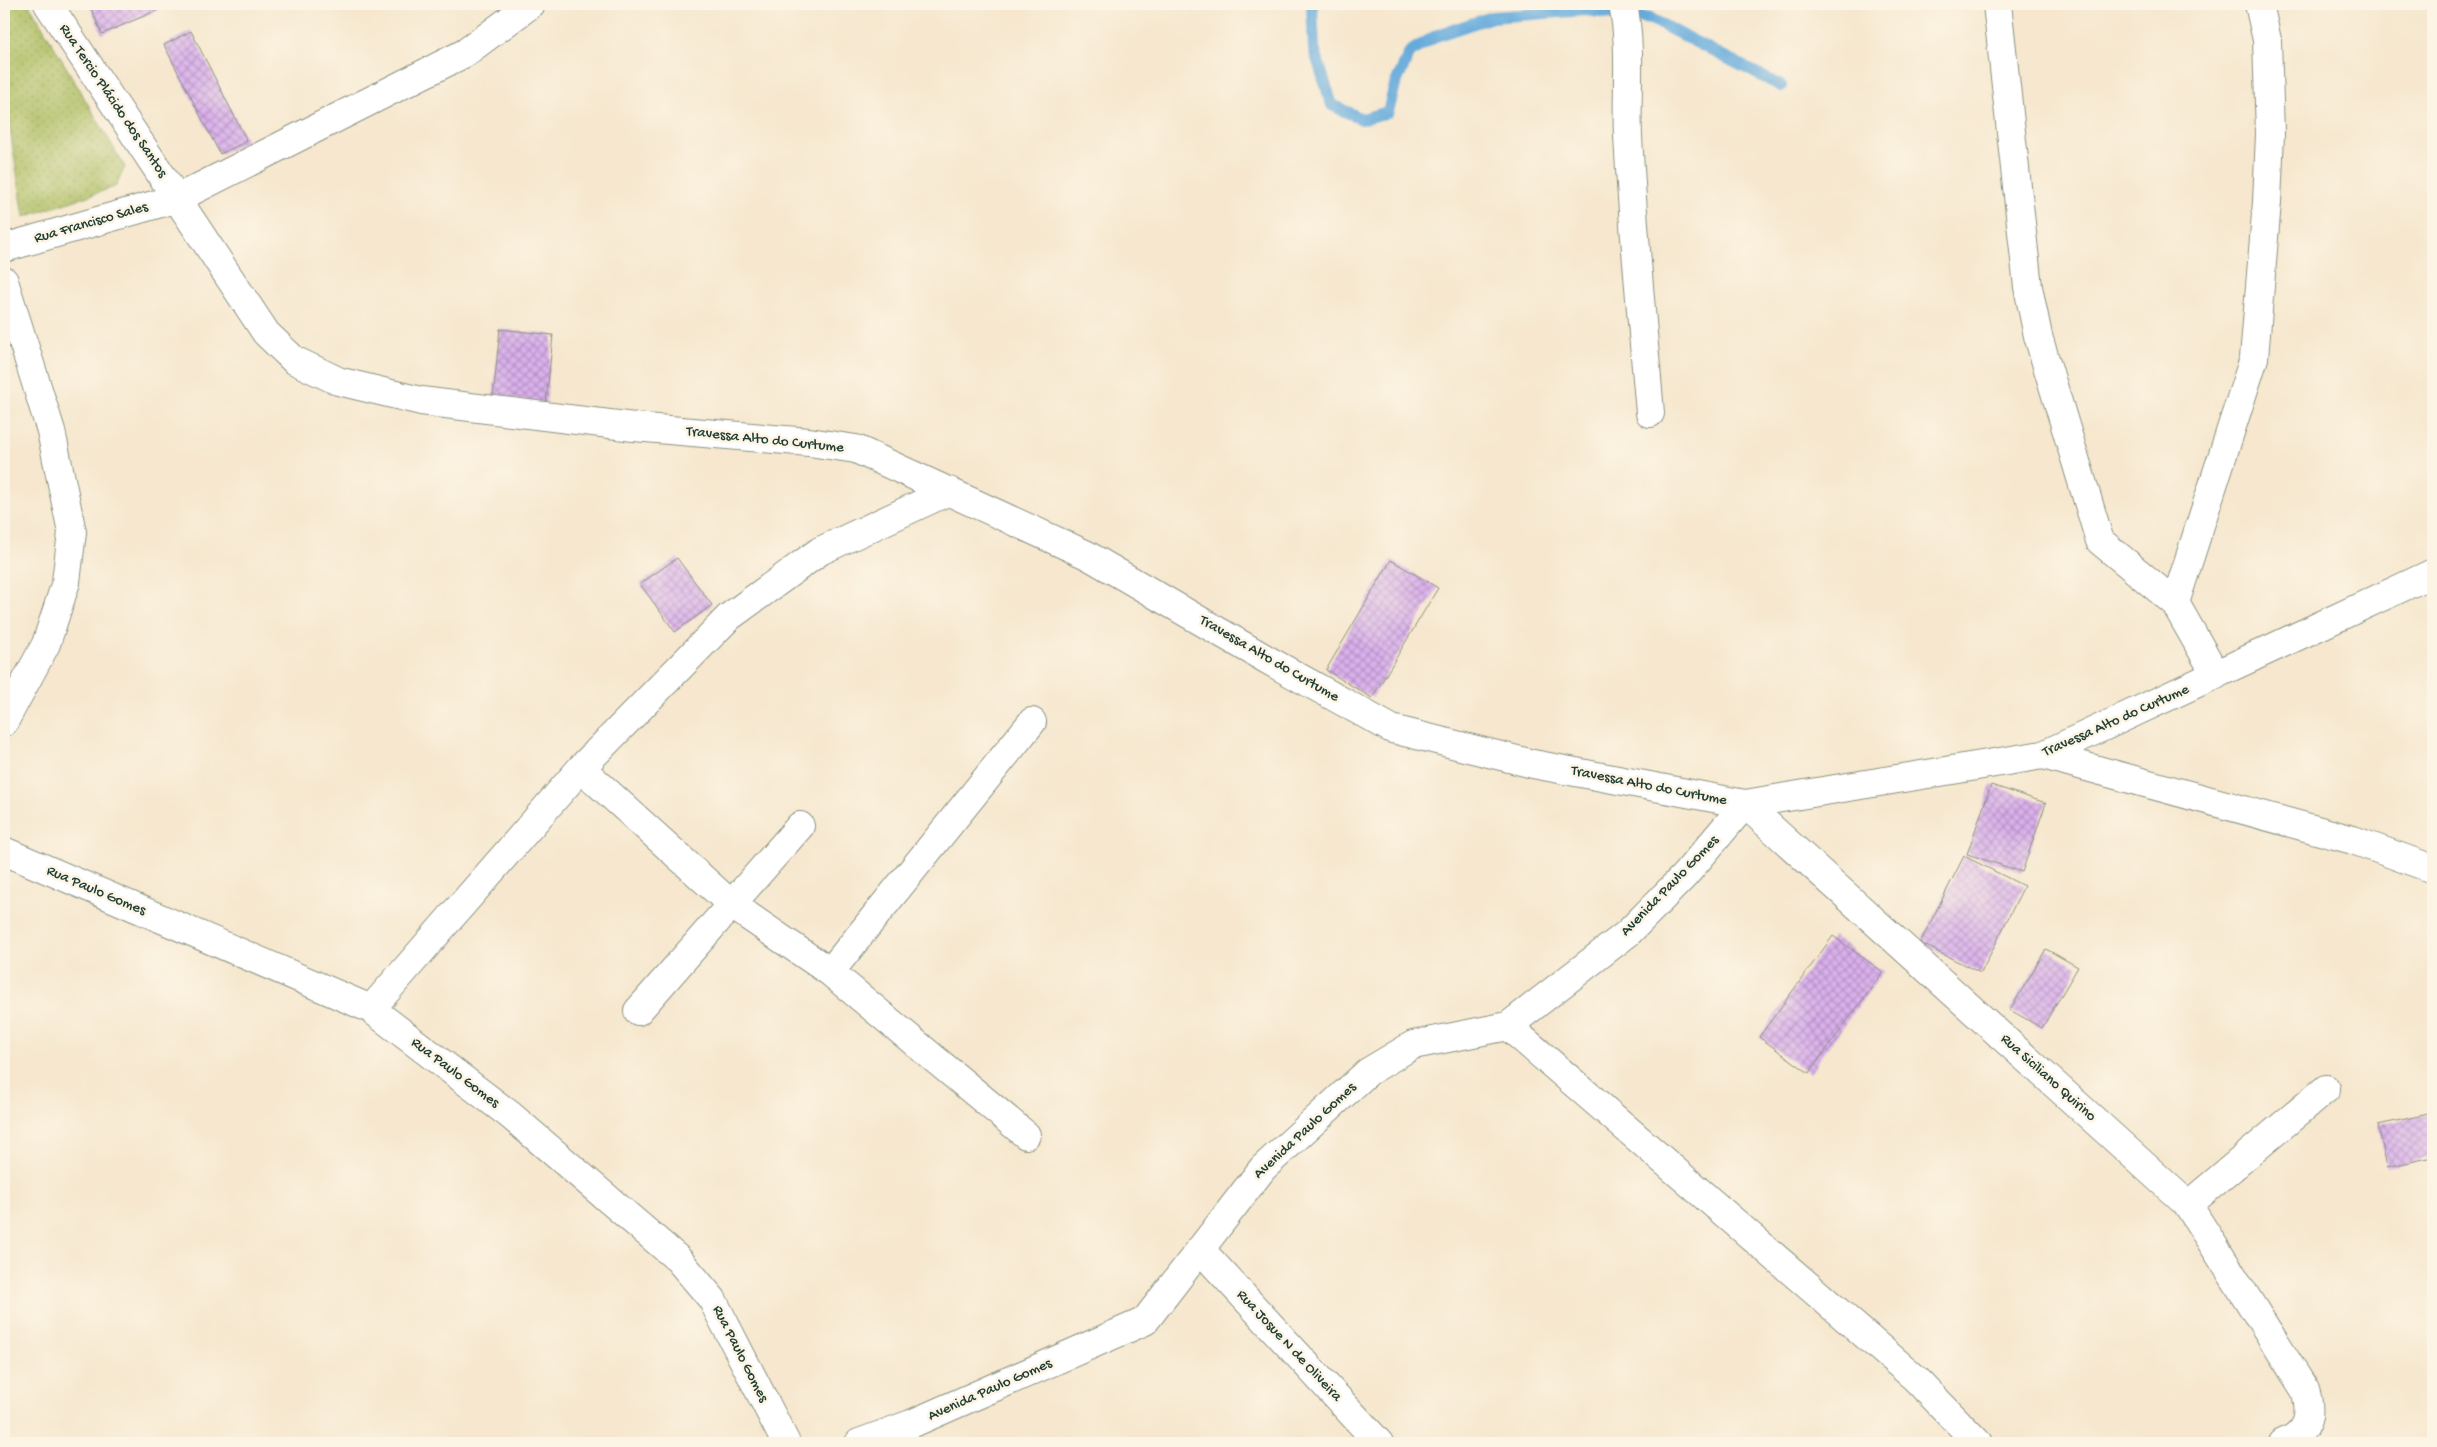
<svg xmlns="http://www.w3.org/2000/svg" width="2437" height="1447" viewBox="0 0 2437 1447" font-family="'Gochi Hand',sans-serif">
  <defs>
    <pattern id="grass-dots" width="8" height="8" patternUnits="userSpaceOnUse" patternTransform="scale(1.25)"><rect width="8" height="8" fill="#adbd60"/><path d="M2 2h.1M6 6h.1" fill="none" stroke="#8c9b50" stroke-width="1.8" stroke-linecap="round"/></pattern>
    <pattern id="building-cross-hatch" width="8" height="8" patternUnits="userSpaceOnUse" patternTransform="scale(1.25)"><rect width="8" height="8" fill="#dab0ec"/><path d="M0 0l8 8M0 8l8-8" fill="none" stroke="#b090c0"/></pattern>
  </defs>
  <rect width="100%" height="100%" fill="#fcf5e5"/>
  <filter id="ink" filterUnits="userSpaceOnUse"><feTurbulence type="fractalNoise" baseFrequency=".02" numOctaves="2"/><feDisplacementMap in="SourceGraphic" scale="10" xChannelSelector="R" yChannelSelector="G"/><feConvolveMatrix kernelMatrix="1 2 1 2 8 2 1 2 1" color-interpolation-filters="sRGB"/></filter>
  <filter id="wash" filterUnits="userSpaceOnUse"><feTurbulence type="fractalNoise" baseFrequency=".0096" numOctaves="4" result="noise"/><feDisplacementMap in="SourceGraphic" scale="20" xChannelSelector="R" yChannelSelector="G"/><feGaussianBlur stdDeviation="1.12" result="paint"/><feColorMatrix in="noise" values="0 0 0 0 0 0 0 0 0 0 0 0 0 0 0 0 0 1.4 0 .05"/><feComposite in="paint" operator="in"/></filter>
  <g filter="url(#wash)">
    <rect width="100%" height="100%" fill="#f6e7ce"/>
    <path fill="url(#grass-dots)" stroke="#667d4a" d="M 4,4 L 29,4 L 125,167 L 115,187 L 24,217 L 4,92 Z"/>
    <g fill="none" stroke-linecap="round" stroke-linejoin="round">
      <path stroke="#65aadb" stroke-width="12" d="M 1312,4 L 1314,49 L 1332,105 L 1362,119 L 1388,112 L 1395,85 L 1410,52 L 1438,35 L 1492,17 L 1586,10 L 1651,19 L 1781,86"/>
    </g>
    <g id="blocks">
      <path fill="url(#building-cross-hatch)" d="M 89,4 L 155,4 L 158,10 L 102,34 Z
        M 191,31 L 247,141 L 220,154 L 164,45 Z
        M 500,329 L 553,335 L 546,403 L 493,398 Z
        M 677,558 L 712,605 L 675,632 L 640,584 Z
        M 1391,560 L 1438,588 L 1372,698 L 1326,670 Z
        M 1991,785 L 2046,803 L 2022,872 L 1967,854 Z
        M 1964,856 L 2024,886 L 1981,973 L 1920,943 Z
        M 1833,936 L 1883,972 L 1809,1073 L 1759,1037 Z
        M 2046,949 L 2078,967 L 2042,1028 L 2010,1010 Z
        M 2433,1113 L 2433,1157 L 2387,1167 L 2378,1125 Z"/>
    </g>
  </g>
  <g filter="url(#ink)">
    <use href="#blocks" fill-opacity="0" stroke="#8a9281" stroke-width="1"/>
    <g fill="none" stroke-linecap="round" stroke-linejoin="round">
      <defs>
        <path id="minor" d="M 48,4 L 266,333 L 294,360 L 338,381 L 421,401 L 634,427 L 809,442 L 856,449 L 1087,555 L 1266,659 L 1392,729 L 1533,764 L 1745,804 L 2043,755 L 2433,573
          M 1623,4 C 1632,48 1626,92 1628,136 C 1633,228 1642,320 1650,413
          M 1997,4 L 2028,287 L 2038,336 L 2100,541 L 2175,603 L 2216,675
          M 4,248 L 178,198 L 465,53 L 531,4
          M 4,281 L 51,431 L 72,532 L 66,582 L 46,644 L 4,722
          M 2175,603 L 2254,358 L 2267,202 L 2270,134 L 2267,40 L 2259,4
          M 2043,755 L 2353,840 L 2433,869
          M 581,768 L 732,905 L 830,972 L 1026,1135
          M 4,851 L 371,1009 L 510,1115 L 678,1259 L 712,1299 L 786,1443
          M 830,972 L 1032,722
          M 371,1009 L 581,768 L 729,617 L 820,551 L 949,491
          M 638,1011 L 800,826
          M 1508,1026 L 1916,1379 L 1978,1443
          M 2188,1205 L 2326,1089
          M 1200,1249 L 1379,1443
          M 859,1443 L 911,1424 L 1145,1321 L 1263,1168 L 1368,1072 L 1413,1045 L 1508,1026 L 1628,933 L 1685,875 L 1745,804 L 2188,1205 L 2305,1390 C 2313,1415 2308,1433 2283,1443"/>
      </defs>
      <use href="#minor" stroke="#8a9281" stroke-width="30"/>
      <use href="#minor" stroke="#fff" stroke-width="28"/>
    </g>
  </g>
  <g text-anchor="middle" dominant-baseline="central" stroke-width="5" stroke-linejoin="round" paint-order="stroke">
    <g font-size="15" fill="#1f3d34" stroke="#fcf5e5">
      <text transform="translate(113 101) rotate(56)">Rua Tercio Plácido dos Santos</text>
      <text transform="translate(91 223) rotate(-16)">Rua Francisco Sales</text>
      <text transform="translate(765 440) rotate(6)">Travessa Alto do Curtume</text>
      <text transform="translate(1269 659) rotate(30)">Travessa Alto do Curtume</text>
      <text transform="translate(2116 721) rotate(-24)">Travessa Alto do Curtume</text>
      <text transform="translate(1649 786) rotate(11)">Travessa Alto do Curtume</text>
      <text transform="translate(1670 886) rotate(-46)">Avenida Paulo Gomes</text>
      <text transform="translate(96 891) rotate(23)">Rua Paulo Gomes</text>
      <text transform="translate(455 1073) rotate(37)">Rua Paulo Gomes</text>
      <text transform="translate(2048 1078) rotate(42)">Rua Siciliano Quirino</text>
      <text transform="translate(1305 1131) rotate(-43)">Avenida Paulo Gomes</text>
      <text transform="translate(1289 1346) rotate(47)">Rua Josue N de Oliveira</text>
      <text transform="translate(740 1354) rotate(63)">Rua Paulo Gomes</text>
      <text transform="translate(990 1390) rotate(-24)">Avenida Paulo Gomes</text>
    </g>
  </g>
  <rect width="2437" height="1447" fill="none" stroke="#fcf5e5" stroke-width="20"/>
</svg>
